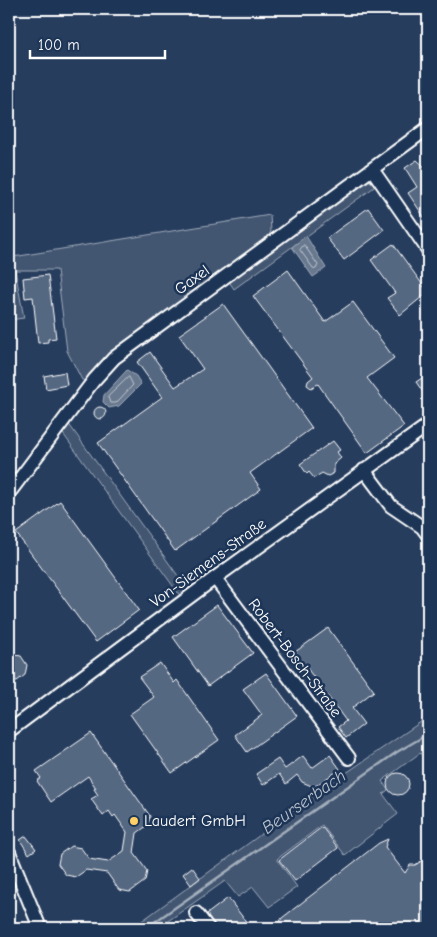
<svg xmlns="http://www.w3.org/2000/svg" width="437" height="937" viewBox="0 0 437 937" font-family="'Comic Neue',sans-serif">
  <rect width="100%" height="100%" fill="#263d5e"/>
  <filter id="ink" filterUnits="userSpaceOnUse"><feTurbulence type="fractalNoise" baseFrequency=".02" numOctaves="2"/><feDisplacementMap in="SourceGraphic" scale="10" xChannelSelector="R" yChannelSelector="G"/><feConvolveMatrix kernelMatrix="1 2 1 2 8 2 1 2 1" color-interpolation-filters="sRGB"/></filter>
  <g filter="url(#ink)">
    <path fill="#425672" stroke="#a0aab8" d="M 366,179 L 377,185 L 234,289 L 228,280 Z
      M 270,215 L 271,231 L 267,240 L 88,381 L 82,380 L 67,351 L 57,270 L 15,270 L 24,318 L 9,320 L 9,234 L 13,257 Z
      M 68,423 L 189,591 L 181,597 L 61,431 Z
      M 428,717 L 428,762 L 420,753 L 382,781 L 388,790 L 383,794 L 398,814 L 345,855 L 322,825 L 277,859 L 297,887 L 269,907 L 253,887 L 238,897 L 225,881 L 158,928 L 132,928 L 333,782 Z"/>
    <path fill="#67788e" stroke="#a4aebb" d="M 306,236 L 326,268 L 313,277 L 292,247 Z
      M 127,370 L 136,376 L 141,384 L 119,406 L 109,408 L 103,402 L 104,395 Z"/>
    <g fill="none" stroke-linecap="round" stroke-linejoin="round">
      <path stroke="#c2c9d2" stroke-width="1" d="M 304,245 L 318,265 L 316,269 L 313,268 L 300,250 Z
        M 129,377 L 133,385 L 116,403 L 110,403 L 108,397 Z"/>
      <path stroke="#a4aebb" stroke-width="2.5" d="M 146,928 L 397,752 L 428,734"/>
    </g>
    <path fill="#556781" stroke="#fff" d="M 417,160 L 428,170 L 425,173 L 428,178 L 428,223 L 408,193 L 417,187 L 405,168 Z
      M 368,208 L 384,230 L 344,260 L 327,238 Z
      M 393,244 L 428,292 L 400,315 L 387,298 L 395,293 L 371,260 Z
      M 288,270 L 325,322 L 353,302 L 394,358 L 367,378 L 404,426 L 367,453 L 318,384 L 311,388 L 307,385 L 308,381 L 313,377 L 253,296 Z
      M 48,275 L 56,338 L 48,339 L 48,342 L 38,343 L 33,297 L 25,298 L 23,278 Z
      M 223,304 L 312,428 L 250,473 L 261,489 L 175,551 L 98,443 L 162,397 L 137,362 L 150,352 L 175,387 L 203,369 L 179,335 Z
      M 65,372 L 67,385 L 46,389 L 44,376 Z
      M 428,374 L 428,399 L 416,382 Z
      M94 413a6 6 0 1 1 12 0a6 6 0 1 1-12 0Z
      M 333,441 L 340,450 L 337,452 L 341,458 L 334,464 L 334,473 L 328,476 L 322,473 L 314,478 L 309,472 L 307,474 L 300,464 Z
      M 60,501 L 139,610 L 96,642 L 16,533 Z
      M 217,605 L 253,653 L 208,686 L 173,637 Z
      M 328,628 L 374,691 L 352,708 L 364,724 L 346,738 L 338,727 L 346,721 L 295,652 Z
      M 9,654 L 21,656 L 27,665 L 25,675 L 17,681 L 9,680 Z
      M 160,663 L 174,683 L 177,680 L 219,740 L 172,773 L 130,714 L 154,697 L 139,677 Z
      M 266,673 L 297,716 L 247,752 L 235,735 L 262,715 L 243,689 Z
      M 91,733 L 150,816 L 148,825 L 137,833 L 134,853 L 147,871 L 145,881 L 130,892 L 119,890 L 107,873 L 86,870 L 76,877 L 66,875 L 58,864 L 60,854 L 71,846 L 81,848 L 89,859 L 108,862 L 124,851 L 127,832 L 115,815 L 113,817 L 109,811 L 103,816 L 91,799 L 98,795 L 94,789 L 96,788 L 88,776 L 51,802 L 37,781 L 41,778 L 36,771 Z
      M 330,755 L 340,769 L 314,787 L 302,782 L 297,775 L 286,784 L 279,774 L 263,785 L 256,774 L 278,759 L 285,769 L 303,756 L 312,768 Z
      M387 784a11 11 0 1 1 22 0a11 11 0 1 1-22 0Z
      M 322,827 L 338,848 L 295,881 L 279,860 Z
      M 26,836 L 36,849 L 29,854 L 20,840 Z
      M 388,839 L 385,847 L 405,873 L 410,865 L 415,865 L 428,857 L 428,928 L 276,928 L 282,918 L 379,843 Z
      M 192,867 L 200,878 L 191,885 L 183,874 Z
      M 228,898 L 251,928 L 216,928 L 207,914 Z"/>
    <g fill="none" stroke-linecap="round" stroke-linejoin="round">
      <defs>
        <path id="minor" d="M 372,169 L 428,250
          M 364,470 L 391,506 L 422,527 L 428,535
          M 9,493 L 94,380 L 114,358 L 428,128
          M 215,578 L 349,758
          M 9,731 L 215,578 L 428,425
          M 9,852 L 40,928
          M 196,913 L 208,928"/>
      </defs>
      <use href="#minor" stroke="#fff" stroke-width="16"/>
      <use href="#minor" stroke="#1d3557" stroke-width="12"/>
    </g>
  </g>
  <circle fill="#ffd166" stroke="#1d3557" stroke-width="2" cx="134" cy="821" r="5"/>
  <g text-anchor="middle" dominant-baseline="central" stroke-width="5" stroke-linejoin="round" paint-order="stroke">
    <g font-size="16" fill="#fff" stroke="#1d3557">
      <text transform="translate(192 280) rotate(-36)">Gaxel</text>
      <text transform="translate(208 563) rotate(-36)">Von-Siemens-Straße</text>
      <text transform="translate(295 658) rotate(53)">Robert-Bosch-Straße</text>
    </g>
    <g font-size="16" fill="#fff" stroke="#1d3557" text-anchor="start">
      <text x="144" y="821">Laudert GmbH</text>
    </g>
    <g font-size="18" font-style="italic" fill="#bbc2cc" stroke="#1d3557">
      <text transform="translate(304 802) rotate(-35)">Beurserbach</text>
    </g>
  </g>
  <rect width="437" height="937" fill="none" stroke="#1d3557" stroke-width="30"/>
  <rect x="15" y="15" width="407" height="907" fill="none" stroke="#fff" stroke-width="2" filter="url(#ink)"/>
  <path d="M30 50v8h135v-8" fill="none" stroke="#ffffff" stroke-width="2.5"/>
  <text x="38" y="50" font-size="15" fill="#ffffff" stroke="#1d3557" stroke-width="4" paint-order="stroke">100 m</text>
</svg>
